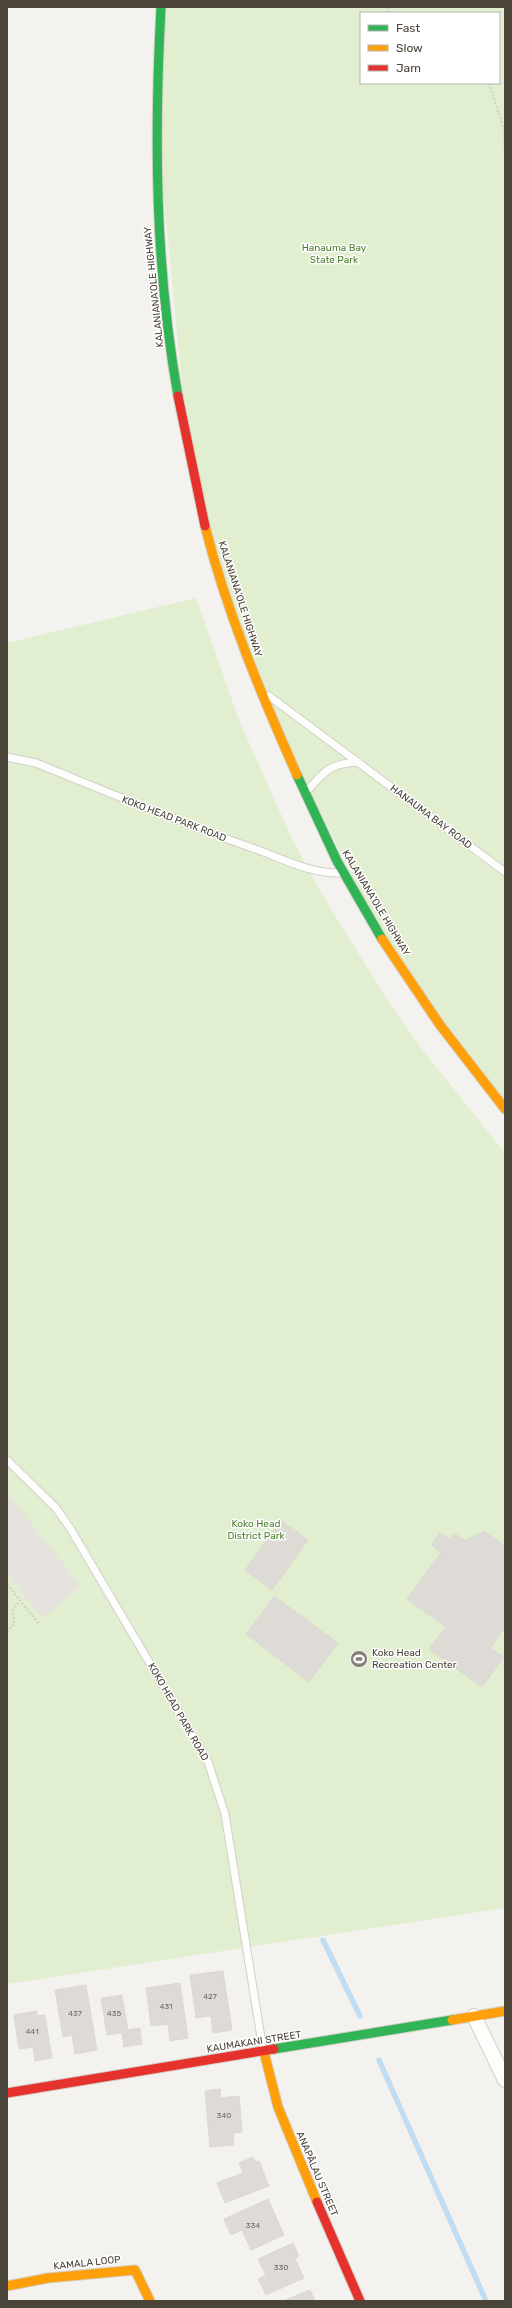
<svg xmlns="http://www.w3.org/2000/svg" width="512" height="2308" viewBox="0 0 512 2308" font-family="Rubik,sans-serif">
  <rect width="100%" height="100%" fill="#f4f2ee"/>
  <path fill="#e1eecf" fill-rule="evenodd" d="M 161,7 L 505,7 L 505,1109 L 390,950 L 258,688 L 189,456 L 157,125 ZM 361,13 L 499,13 L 499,83 L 361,83 Z
    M 196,598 L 239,720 L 292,839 L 323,896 L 388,1001 L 422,1049 L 505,1153 L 505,1908 L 7,1984 L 7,643 Z"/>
  <path fill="#e6e3df" d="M 7,1493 L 81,1586 L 42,1618 L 7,1574 Z"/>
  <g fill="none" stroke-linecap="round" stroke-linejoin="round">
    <path stroke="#c0ddf1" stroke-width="5.5" d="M 323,1940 L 360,2016
      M 379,2060 L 486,2301"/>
  </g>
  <path fill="#dedbd6" stroke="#dcd9d4" d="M 281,1520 L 308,1540 L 272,1590 L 245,1570 Z
    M 484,1531 L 505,1546 L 505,1627 L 490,1648 L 504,1657 L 482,1687 L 429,1649 L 446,1627 L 407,1599 L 441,1552 L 431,1545 L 440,1533 L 450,1539 L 454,1533 L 465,1541 Z
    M 274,1596 L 338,1643 L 309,1682 L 246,1634 Z
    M 223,1971 L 232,2030 L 213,2033 L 211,2016 L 196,2018 L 190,1975 Z
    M 180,1983 L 188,2038 L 170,2041 L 168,2024 L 151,2026 L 146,1988 Z
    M 86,1985 L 97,2050 L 75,2054 L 72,2035 L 63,2037 L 55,1990 Z
    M 122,1995 L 128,2030 L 140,2028 L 142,2044 L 124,2047 L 122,2033 L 107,2035 L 101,1998 Z
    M 36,2011 L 37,2016 L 45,2015 L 52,2058 L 35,2061 L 33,2047 L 19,2049 L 14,2015 Z
    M 220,2089 L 221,2098 L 239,2096 L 242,2132 L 233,2133 L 234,2145 L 210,2147 L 205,2091 Z
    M 253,2157 L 255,2162 L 259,2161 L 269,2186 L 225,2203 L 217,2183 L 243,2173 L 239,2163 Z
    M 268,2199 L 284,2235 L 251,2250 L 242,2230 L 231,2235 L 224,2219 Z
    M 293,2243 L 299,2256 L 295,2259 L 304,2278 L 266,2295 L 258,2279 L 266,2275 L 258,2259 Z
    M 310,2290 L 315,2301 L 283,2301 Z"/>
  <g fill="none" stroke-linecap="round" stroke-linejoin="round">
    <defs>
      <path id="lane" d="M 269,696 L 505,872
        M 7,757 L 36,763 C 110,793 183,824 258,850 C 285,860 310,873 339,873
        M 307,791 C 326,770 329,764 358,762
        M 7,1460 L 56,1508 L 70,1528 L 208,1762 L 225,1814 L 263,2050"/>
      <path id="street" d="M 474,2016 L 505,2080"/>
      <path id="fast" d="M 161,7 C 154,137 155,267 178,396
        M 297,775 L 337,861 L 382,939
        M 274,2049 L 452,2020"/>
      <path id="slow" d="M 205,526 C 227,613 261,694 297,775
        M 382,939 L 440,1025 L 505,1109
        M 452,2020 L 505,2011
        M 264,2052 L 278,2107 L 317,2202
        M 7,2286 L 48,2278 L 135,2270 L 150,2301"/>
      <path id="jam" d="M 178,396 L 205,526
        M 7,2093 L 274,2049
        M 317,2202 L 360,2301"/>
    </defs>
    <use href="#lane" stroke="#d2d0cb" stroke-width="9"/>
    <use href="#street" stroke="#d2d0cb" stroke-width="16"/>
    <use href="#fast" stroke="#d3cfc5" stroke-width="11"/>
    <use href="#slow" stroke="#d3cfc5" stroke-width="11"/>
    <use href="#jam" stroke="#d3cfc5" stroke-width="11"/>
    <path stroke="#d3d2cc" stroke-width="2.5" stroke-dasharray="2 2" stroke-linecap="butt" d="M 387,7 L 388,13
      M 489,83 L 504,130 L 505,152
      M 7,1584 L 39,1624
      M 7,1632 L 14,1624 L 13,1609 L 20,1601"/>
    <use href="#lane" stroke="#fdfdfc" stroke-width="7"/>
    <use href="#street" stroke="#fdfdfc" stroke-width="14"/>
    <use href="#fast" stroke="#30b455" stroke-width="9"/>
    <use href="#slow" stroke="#ff9f0a" stroke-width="9"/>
    <use href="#jam" stroke="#e5322d" stroke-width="9"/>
  </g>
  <defs>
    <symbol id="stadium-disc" viewBox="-11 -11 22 22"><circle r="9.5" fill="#868178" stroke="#fff"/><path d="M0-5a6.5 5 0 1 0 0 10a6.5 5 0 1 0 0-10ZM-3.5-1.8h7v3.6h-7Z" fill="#fff"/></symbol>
  </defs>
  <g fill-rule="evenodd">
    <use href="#stadium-disc" x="349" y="1649" width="20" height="20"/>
  </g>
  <g text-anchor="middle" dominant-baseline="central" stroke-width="3" stroke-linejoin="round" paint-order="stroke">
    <g font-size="8" fill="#706a61">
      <text x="210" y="1996">427</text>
      <text x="166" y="2006">431</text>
      <text x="75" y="2013">437</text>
      <text x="114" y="2013">435</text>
      <text x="32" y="2031">441</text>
      <text x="224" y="2115">340</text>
      <text x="253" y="2225">334</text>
      <text x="281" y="2267">330</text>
    </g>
    <g font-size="10" fill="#4a7f2a" stroke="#fff">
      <text x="334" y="248">Hanauma Bay<tspan x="334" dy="12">State Park</tspan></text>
      <text x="256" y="1524">Koko Head<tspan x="256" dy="12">District Park</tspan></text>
    </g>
    <g font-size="10" fill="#4b4439" stroke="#fff">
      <text transform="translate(154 287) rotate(-96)">KALANIANA’OLE HIGHWAY</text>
      <text transform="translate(240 599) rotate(72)">KALANIANA’OLE HIGHWAY</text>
      <text transform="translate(431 817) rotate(37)">HANAUMA BAY ROAD</text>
      <text transform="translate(174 819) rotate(21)">KOKO HEAD PARK ROAD</text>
      <text transform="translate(376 903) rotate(59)">KALANIANA’OLE HIGHWAY</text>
      <text transform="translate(178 1712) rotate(60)">KOKO HEAD PARK ROAD</text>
      <text transform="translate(254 2042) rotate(-9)">KAUMAKANI STREET</text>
      <text transform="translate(317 2174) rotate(67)">ANAPĀLAU STREET</text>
      <text transform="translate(87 2263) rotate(-6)">KAMALA LOOP</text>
    </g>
    <g font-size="10" fill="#4b4439" stroke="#fff" text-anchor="start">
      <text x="372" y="1653">Koko Head<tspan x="372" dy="12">Recreation Center</tspan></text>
    </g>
  </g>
  <rect width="512" height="2308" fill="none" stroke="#4b4439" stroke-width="16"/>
  <rect x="360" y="12" width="140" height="72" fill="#ffffff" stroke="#b7b4b0"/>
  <rect x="368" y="25" width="20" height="6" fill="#30b455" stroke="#b7b4b0"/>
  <text x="396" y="32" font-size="12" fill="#4b4439">Fast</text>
  <rect x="368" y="45" width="20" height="6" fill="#ff9f0a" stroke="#b7b4b0"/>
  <text x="396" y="52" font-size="12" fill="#4b4439">Slow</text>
  <rect x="368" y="65" width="20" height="6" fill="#e5322d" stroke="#b7b4b0"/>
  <text x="396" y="72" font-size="12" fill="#4b4439">Jam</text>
</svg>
